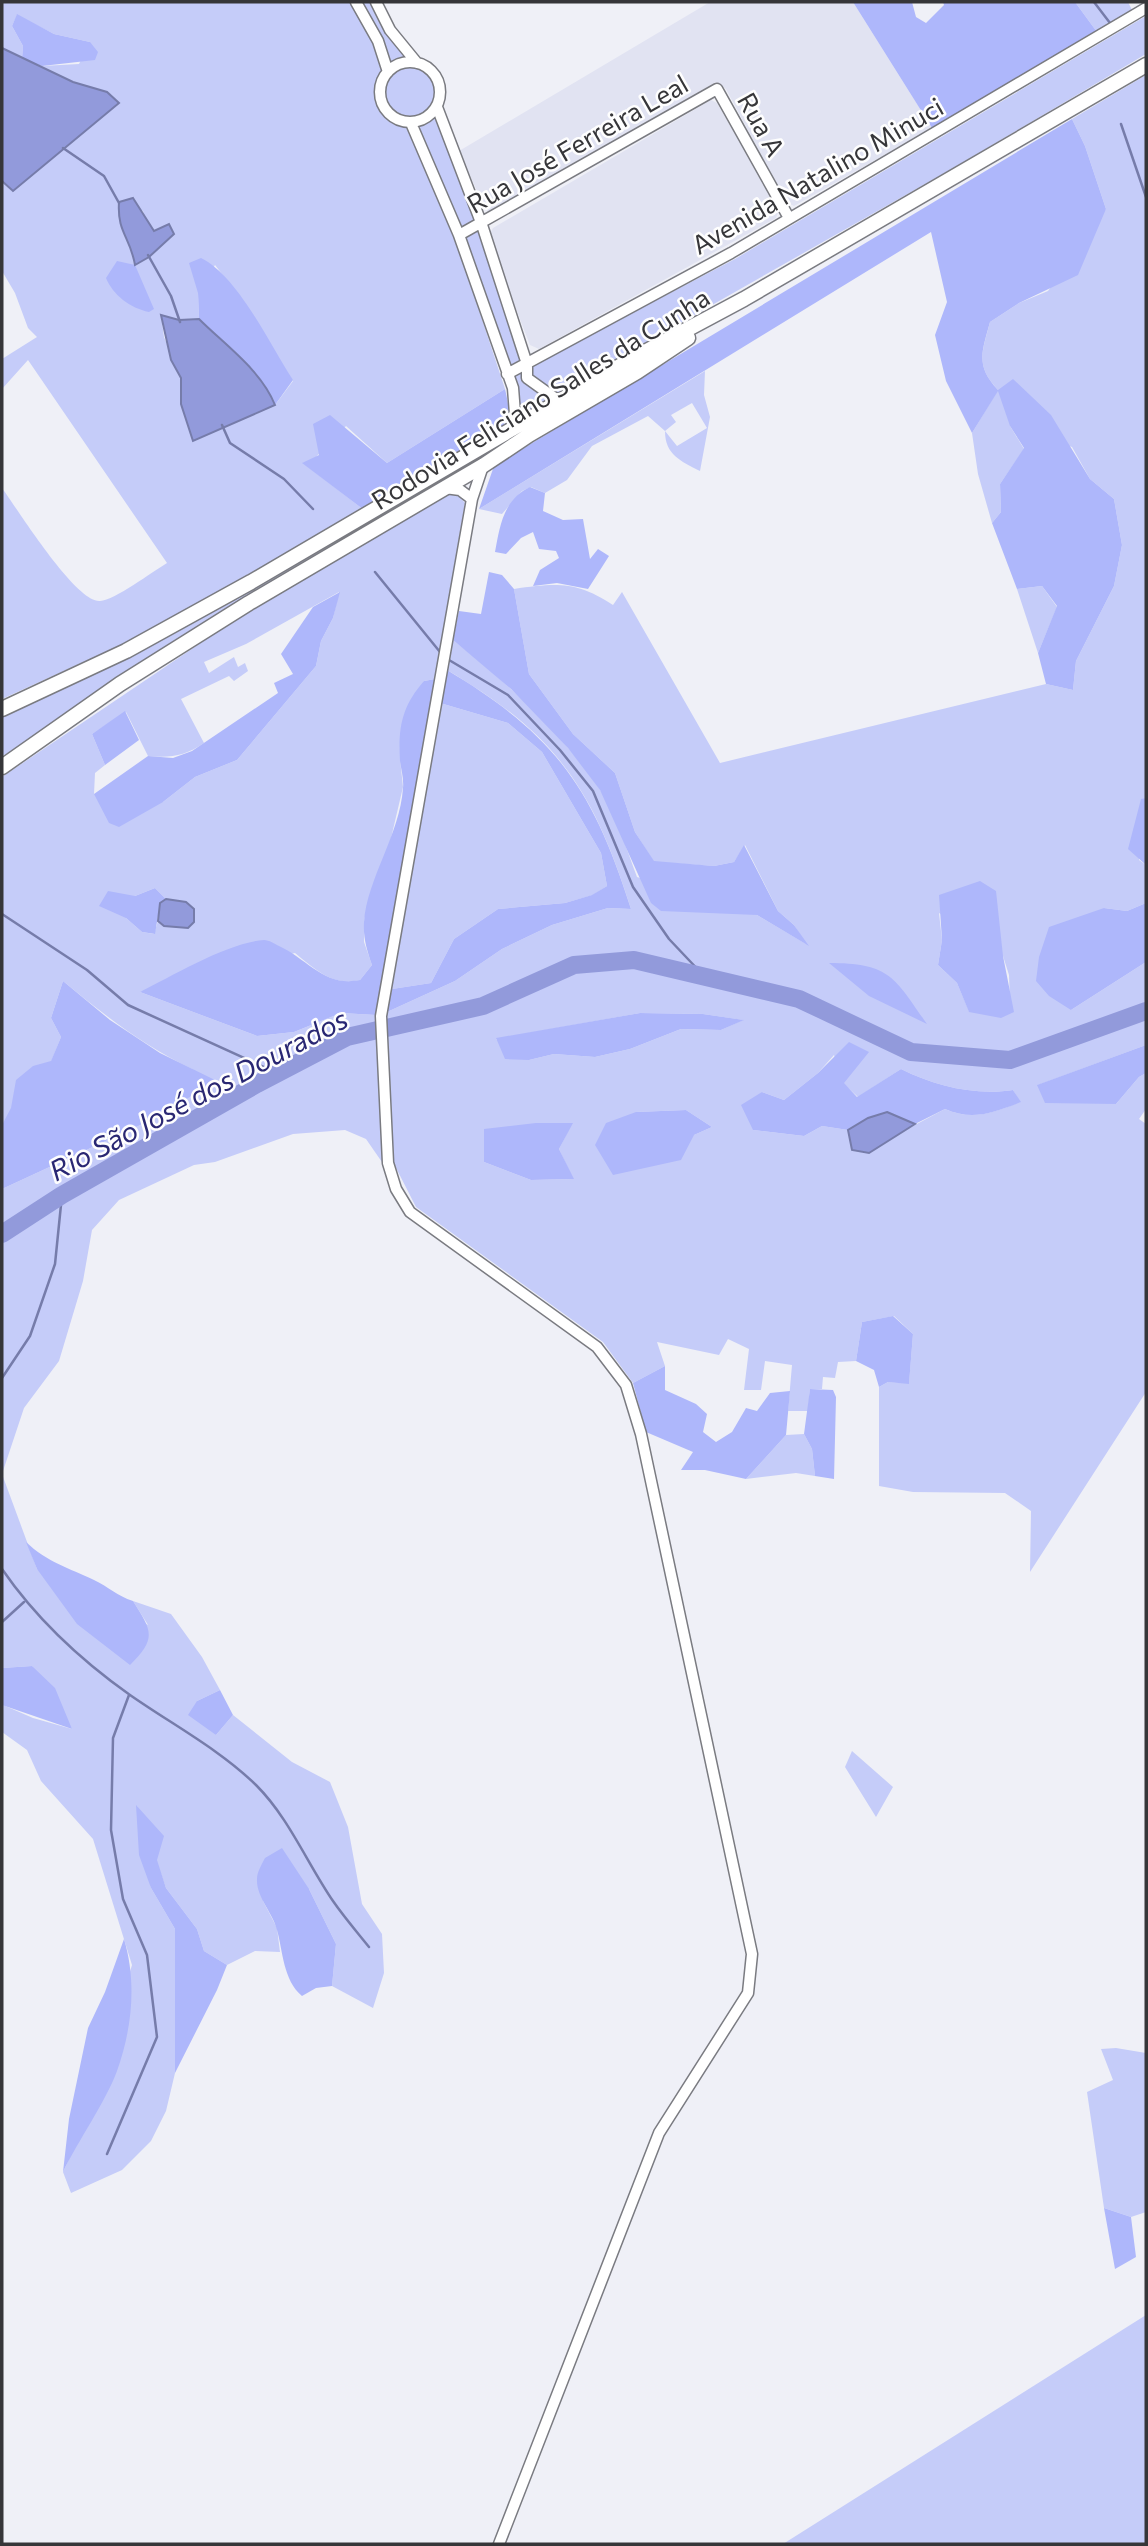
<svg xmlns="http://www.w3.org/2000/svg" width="1148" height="2546" viewBox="0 0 1148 2546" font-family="Commissioner,sans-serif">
  <rect width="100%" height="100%" fill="#eff0f7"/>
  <path fill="#e1e3f2" d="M 710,2 L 853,2 L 932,128 L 794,206 L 786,202 L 726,89 L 716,82 L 491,213 L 485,209 L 459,151 Z
    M 711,100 L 717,103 L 779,210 L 776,218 L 539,349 L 530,345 L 488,237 L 493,228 Z"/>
  <path fill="#c5ccf9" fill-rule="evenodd" d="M 2,2 L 353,2 L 376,43 L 384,71 C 369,95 381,122 409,125 L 455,237 L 505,389 L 387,463 L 346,426 L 313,460 L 303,463 L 364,510 L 245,579 L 123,644 L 2,699 L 2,488 C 18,510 76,603 100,601 C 115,600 152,572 167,563 L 28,360 L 2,389 L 2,359 L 37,337 L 28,328 L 15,293 L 2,271 L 2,181 L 12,191 L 98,89 L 73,82 L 42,66 L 79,64 L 90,42 L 54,34 L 17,15 L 12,26 L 23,46 L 22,59 L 2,48 ZM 119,202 L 143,211 L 147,225 L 154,231 L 134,264 C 130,236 117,233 119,202 ZM 215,265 L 239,296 L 293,381 L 275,405 L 181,404 L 181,378 L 164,337 L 161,315 L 179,320 L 199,319 L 198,293 Z
    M 358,2 L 374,2 L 408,59 L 389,67 Z
    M 1075,2 L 1128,2 L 1132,10 L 1097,32 Z
    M 1146,16 L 1146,54 L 955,167 L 557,393 L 530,375 L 531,366 L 735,259 Z
    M383 92a27 27 0 1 1 54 0a27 27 0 1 1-54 0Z
    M 1146,75 L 1146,798 L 1141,800 L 1139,860 L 1146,865 L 1146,903 L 1127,911 L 1104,908 L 1071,1010 L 1146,962 L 1146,1045 L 1038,1085 L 1116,1104 L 1139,1077 L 1146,1073 L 1146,1109 L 1139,1119 L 1146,1124 L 1146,1392 L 1030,1572 L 1031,1511 L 1005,1493 L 913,1492 L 879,1486 L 879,1387 L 888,1382 L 909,1383 L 913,1334 L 894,1316 L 862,1322 L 856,1361 L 838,1362 L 835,1378 L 823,1377 L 822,1389 L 810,1389 L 808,1411 L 788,1411 L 792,1365 L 765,1361 L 761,1390 L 744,1390 L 749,1349 L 728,1339 L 719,1355 L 657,1342 L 665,1366 L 633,1383 L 603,1342 L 416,1207 L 393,1162 L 385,1027 L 387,1012 L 455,981 L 502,949 L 552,925 L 608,908 L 631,909 C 593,788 556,734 447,670 L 453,640 C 504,680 563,734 599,788 C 616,814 626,848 637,877 L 757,915 L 806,944 L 794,925 L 778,911 L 745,845 L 734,862 L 714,866 L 654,862 L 635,832 L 615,773 L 573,734 L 529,674 L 514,589 C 557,583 576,581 613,605 L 622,592 L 720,763 L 1046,684 L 1073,690 L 1076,661 L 1114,586 L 1122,545 L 1114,499 L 1090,479 L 1072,447 L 1010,426 L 1024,449 L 1000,484 L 1001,512 L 992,523 L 978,474 L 972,433 L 998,390 C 975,365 982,353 990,322 L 1019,303 L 1048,291 L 1106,209 L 1085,146 L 1072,119 ZM 939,913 L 1003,956 L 1009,975 L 1010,1001 L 969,1011 L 957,983 L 938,965 L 942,940 ZM 640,1013 L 703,1014 L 743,1020 L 721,1030 L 681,1029 L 630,1049 L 595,1057 L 554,1054 L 529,1060 L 496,1039 ZM 834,1055 L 844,1084 L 858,1097 L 901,1069 C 935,1086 976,1096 1013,1090 L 1020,1102 C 993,1113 973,1121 945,1109 L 883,1142 L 869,1153 L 852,1150 L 848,1130 L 822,1126 L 804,1136 L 753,1130 L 762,1092 L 784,1100 L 818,1073 ZM 686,1110 L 712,1127 L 694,1135 L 636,1112 ZM 572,1123 L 559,1149 L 573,1179 L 531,1180 L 484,1162 Z
    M 435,114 L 479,223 L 463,231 L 418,127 Z
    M 479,228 L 523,361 L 511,369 L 464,235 Z
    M 524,368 L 552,398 L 518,419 L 510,374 Z
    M 626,369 L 25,744 L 2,756 L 2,715 Z
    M 705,371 L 704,395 L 710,417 L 700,471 C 681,461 665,455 665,431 L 648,416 L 592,446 L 567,480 L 545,493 L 531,487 L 522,491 L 502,514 L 479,509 ZM 692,403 L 707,428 L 677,446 L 665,431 L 676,422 L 671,415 Z
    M 447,495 L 458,495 L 465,503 L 435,679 L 424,681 L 400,759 L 403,787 L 388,851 L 369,898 L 364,921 L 364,942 L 372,965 L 360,980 C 332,986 316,970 295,953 L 140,992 L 257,1036 L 294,1032 L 341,1013 L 376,1015 L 384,1165 L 366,1139 L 345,1130 L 293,1134 L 215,1162 L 194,1165 L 119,1200 L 92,1230 L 83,1281 L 59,1361 L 24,1408 L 2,1474 L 37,1569 L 148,1625 L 133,1601 L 171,1614 L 202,1657 L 220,1690 L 197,1701 L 216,1735 L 233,1715 L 292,1762 L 330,1782 L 348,1827 L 362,1904 L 382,1934 L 384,1973 L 373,2008 L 332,1986 L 336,1944 L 309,1889 L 263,1901 L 277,1928 L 280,1952 L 255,1951 L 227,1965 L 204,1951 L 197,1929 L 166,1888 L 137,1806 L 151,1888 L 175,1929 L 175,2073 L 166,2111 L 151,2141 L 122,2170 L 71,2193 L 63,2172 L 80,2136 L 132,1965 L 93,1839 L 41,1781 L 27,1750 L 2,1732 L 3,1705 L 33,1718 L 72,1729 L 32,1666 L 2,1668 L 2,1189 L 149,1121 L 192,1069 C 144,1046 104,1015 63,981 L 51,1018 L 61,1037 L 51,1062 C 0,1075 27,1097 2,1125 L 2,777 L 254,607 ZM 339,592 L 333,618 L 321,641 L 316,666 L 237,760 L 195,777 L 163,802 L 94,794 L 95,773 L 105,765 L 92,734 L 126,712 L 148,756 C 171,758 185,756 204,743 L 181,699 L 229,676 L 234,681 L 248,671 L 245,663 L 238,667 L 234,657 L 209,673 L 204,662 L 246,644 ZM 155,888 L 166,899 L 186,902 L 164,926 L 158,921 L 154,934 L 142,932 L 126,918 L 135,896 Z
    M 1042,586 L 1057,607 L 1038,653 L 1017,589 Z
    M 440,703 L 508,723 L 542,752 L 601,853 L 607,886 L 593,895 L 565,903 L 498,909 L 454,939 L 431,983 L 392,989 Z
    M 804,1434 L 812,1449 L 815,1476 L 796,1473 L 746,1479 L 786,1435 Z
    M 852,1751 L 893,1787 L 876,1817 L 845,1767 Z
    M 1116,2048 L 1146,2053 L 1146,2212 L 1131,2217 L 1104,2208 L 1087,2092 L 1113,2080 L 1101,2049 Z
    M 1146,2315 L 1146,2544 L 783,2544 Z"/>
  <path fill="#aeb7fb" d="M 853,2 L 912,2 L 916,17 L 926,23 L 944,5 L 943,2 L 1075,2 L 1097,32 L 932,128 Z
    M 17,14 L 54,34 L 90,42 L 98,52 L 95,60 L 42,66 L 22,59 L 23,46 L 12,26 Z
    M 1072,119 L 1085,146 L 1106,209 L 1078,275 L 1019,303 L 990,322 C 982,352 975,365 998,390 L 1013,379 L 1051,415 L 1090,479 L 1114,499 L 1122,545 L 1114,586 L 1076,661 L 1073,690 L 1046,684 L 1038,653 L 1057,606 L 1042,586 L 1017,589 L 992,523 L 1001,512 L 1000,484 L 1024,448 L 1010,426 L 998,391 L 972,433 L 946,381 L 935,335 L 947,302 L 931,232 L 479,509 L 494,466 Z
    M 201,258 C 238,276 270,345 293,380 L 275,405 C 261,370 225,345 199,319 L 198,293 L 189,263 Z
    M 117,261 L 135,265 L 154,309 L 149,312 C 130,308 113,295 106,278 Z
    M 505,389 C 508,403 512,415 502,427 L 364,510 L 302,463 L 319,455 L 313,424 L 330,415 L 387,463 Z
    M 530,487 L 545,493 L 543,511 L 563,520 L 583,519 L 590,559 L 598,549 L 609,556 L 588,589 L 557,583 L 533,586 L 540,570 L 559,558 L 556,551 L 539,549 L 533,532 L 521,538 L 506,554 L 495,552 C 500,526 503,500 530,487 Z
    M 489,572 L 502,575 L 514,589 L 529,674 L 573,734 L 615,773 L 635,832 L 654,861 L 714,866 L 734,862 L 744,845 L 778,911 L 794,925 L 809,946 L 757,915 L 661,911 L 651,903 L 600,790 L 568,748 L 511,689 L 453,640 L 459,611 L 481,614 Z
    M 340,592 L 333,618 L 321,641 L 316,666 L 237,760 L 195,777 L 163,802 L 119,827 L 109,823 L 94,794 L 148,756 L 173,758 L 192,751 L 278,693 L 274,683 L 293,674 L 281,654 L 313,607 Z
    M 447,670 C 556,735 593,789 631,909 L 608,908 L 552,925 L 502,949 L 455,981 L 387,1012 L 392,989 L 431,983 L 454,939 L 498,909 L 565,903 L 592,895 L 607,886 L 601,853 L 542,752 L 508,723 L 440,703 Z
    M 435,679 L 376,1015 L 341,1013 L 294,1032 L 257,1036 L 140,992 C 172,976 229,942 264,940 C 269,940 275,944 279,946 C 309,960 324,987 360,980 L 372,965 C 367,950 363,938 364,922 C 367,879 400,834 403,788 C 404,779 401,769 400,761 C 398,727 402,706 424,681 Z
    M 125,711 L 139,740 L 105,765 L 92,734 Z
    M 1146,798 L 1146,865 L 1128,849 L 1141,799 Z
    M 980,881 L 996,891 L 1003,956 L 1014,1012 L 1001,1018 L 969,1012 L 957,983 L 938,965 L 942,940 L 939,895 Z
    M 155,888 L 166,899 L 160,904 L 155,934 L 142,932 L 126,918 L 99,906 L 108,891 L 135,896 Z
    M 1146,903 L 1146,962 L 1071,1010 L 1049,996 L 1036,981 L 1039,957 L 1049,927 L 1104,908 L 1127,911 Z
    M 829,963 C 890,963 894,977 927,1024 L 869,996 Z
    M 63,981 L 110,1020 L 160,1053 L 217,1081 L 149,1121 L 2,1189 L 2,1125 L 11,1108 L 16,1080 L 33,1066 L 51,1061 L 61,1037 L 51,1018 Z
    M 640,1013 L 703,1014 L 744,1020 L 721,1030 L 681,1029 L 630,1049 L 595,1057 L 554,1054 L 529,1060 L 505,1059 L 496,1038 Z
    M 849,1042 L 869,1052 L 844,1083 L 857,1097 L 901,1069 C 935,1086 976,1096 1013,1090 L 1021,1102 C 993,1113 972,1121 945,1109 L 915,1124 L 887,1112 L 868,1118 L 848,1130 L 822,1126 L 804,1136 L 753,1130 L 741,1105 L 762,1092 L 784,1100 L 818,1073 Z
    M 1146,1045 L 1146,1073 L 1139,1077 L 1116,1104 L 1045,1103 L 1037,1085 Z
    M 686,1110 L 712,1127 L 694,1135 L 681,1160 L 613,1175 L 595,1145 L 606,1123 L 636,1112 Z
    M 536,1123 L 573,1123 L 559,1149 L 574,1179 L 531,1180 L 484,1162 L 484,1129 Z
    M 893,1316 L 913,1334 L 909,1384 L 888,1382 L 879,1387 L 874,1370 L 856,1361 L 862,1322 Z
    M 665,1366 L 665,1390 L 696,1404 L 707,1414 L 703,1432 L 716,1442 L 732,1432 L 746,1408 L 757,1411 L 770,1393 L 790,1391 L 786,1435 L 746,1479 L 705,1470 L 681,1470 L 693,1452 L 646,1432 L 633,1383 Z
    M 810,1389 L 833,1390 L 836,1397 L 834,1479 L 815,1476 L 812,1449 L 804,1434 Z
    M 26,1542 C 47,1562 69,1568 94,1580 C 109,1587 117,1596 133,1601 C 152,1631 157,1638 130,1665 L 77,1624 L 37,1569 Z
    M 32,1666 L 55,1688 L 72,1729 L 2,1705 L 2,1668 Z
    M 220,1690 L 233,1715 L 216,1735 L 188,1715 L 197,1701 Z
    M 136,1805 L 164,1836 L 157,1860 L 166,1888 L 197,1929 L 204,1951 L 227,1965 L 217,1990 L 175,2073 L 175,1929 L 151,1888 L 139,1855 Z
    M 282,1848 L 309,1889 L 336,1944 L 332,1986 L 316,1988 L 302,1996 C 283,1980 283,1951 277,1930 C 273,1913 256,1897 257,1879 C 257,1872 262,1864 265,1858 Z
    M 124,1939 C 137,1982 132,2029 117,2071 C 106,2101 78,2141 63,2172 L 69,2119 L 88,2028 L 105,1992 Z
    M 1104,2208 L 1131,2217 L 1136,2257 L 1115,2269 Z"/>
  <path fill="#929adb" stroke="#767caa" stroke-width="2" d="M 2,48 L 73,82 L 107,92 L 119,103 L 13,191 L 2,181 Z
    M 133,198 L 154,231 L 169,224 L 174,234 L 149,257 L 135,265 C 130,236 117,233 119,202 Z
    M 161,315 L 179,320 L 199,319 C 225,345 261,370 275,405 L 193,441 L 181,404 L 181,378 L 171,360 Z
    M 166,899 L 186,902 L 194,909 L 194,922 L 188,928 L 164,926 L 158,921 L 160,903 Z
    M 887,1112 L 915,1124 L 869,1153 L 852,1150 L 848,1130 L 868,1118 Z"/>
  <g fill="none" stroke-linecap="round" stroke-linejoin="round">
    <path stroke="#767caa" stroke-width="2.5" d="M 1094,2 L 1110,23
      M 1121,124 L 1146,197
      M 63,148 L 104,176 L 119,203
      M 148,255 L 171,296 L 180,322
      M 222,425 L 230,443 L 284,479 L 313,509
      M 375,572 L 440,652
      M 449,660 L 508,695 L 560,750 L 593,791 L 633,887 L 669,939 L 704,976
      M 2,914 L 87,970 L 128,1005 L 277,1073
      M 2,1378 L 30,1336 L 55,1264 L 62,1195
      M 2,1569 C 35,1617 82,1661 130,1695 C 173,1725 219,1749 256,1785 C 289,1818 307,1863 333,1901 C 344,1917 357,1932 369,1947
      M 2,1622 L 24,1602
      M 107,2154 L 157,2037 L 147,1955 L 123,1899 L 111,1830 L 113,1738 L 129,1695"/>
    <path stroke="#929adb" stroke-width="18" d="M 2,1234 L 62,1195 L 257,1084 L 347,1037 L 483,1006 L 574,965 L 634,960 L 799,999 L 911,1052 L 1010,1060 L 1146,1011"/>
    <defs>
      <path id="minor" d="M 356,2 L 378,41 L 388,72
        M 376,2 L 390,30 L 417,63
        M380 92a30 30 0 1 1 60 0a30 30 0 1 1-60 0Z
        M 437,107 L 482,225 L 527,364 L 527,378 L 559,401
        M 411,123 L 459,235 L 513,388 L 516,427
        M 459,235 L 717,89 L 789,218
        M 507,374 L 731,253 L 1146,8
        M 483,466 L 472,499 L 381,1016 L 388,1163 L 396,1189 L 410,1212 L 597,1347 L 626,1385 L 641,1434 L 752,1954 L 748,1993 L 659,2133 L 499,2544
        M 445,488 L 460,490 L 472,499"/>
      <path id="major" d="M 2,709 L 126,651 L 251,582 L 630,360 L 744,299 L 1146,65
        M 2,767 L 120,684 L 249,603 L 484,465 L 529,435 L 637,372 L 688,338"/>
    </defs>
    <use href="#minor" stroke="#7a7b81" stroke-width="13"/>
    <use href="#major" stroke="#7a7b81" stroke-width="17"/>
    <use href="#minor" stroke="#fff" stroke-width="10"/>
    <use href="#major" stroke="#fff" stroke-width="14"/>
  </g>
  <g text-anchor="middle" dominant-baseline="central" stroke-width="5" stroke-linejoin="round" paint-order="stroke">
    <g font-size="26" fill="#363639" stroke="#fefefe">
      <text transform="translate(762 124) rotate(61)">Rua A</text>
      <text transform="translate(577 143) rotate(-30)">Rua José Ferreira Leal</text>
      <text transform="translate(817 175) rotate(-30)">Avenida Natalino Minuci</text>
      <text transform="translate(540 398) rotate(-32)">Rodovia Feliciano Salles da Cunha</text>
    </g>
    <g font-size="28" font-style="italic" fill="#292773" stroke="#fefefe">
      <text transform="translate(198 1094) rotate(-28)">Rio São José dos Dourados</text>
    </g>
  </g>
  <rect width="1148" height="2546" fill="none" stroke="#363639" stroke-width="7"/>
</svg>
